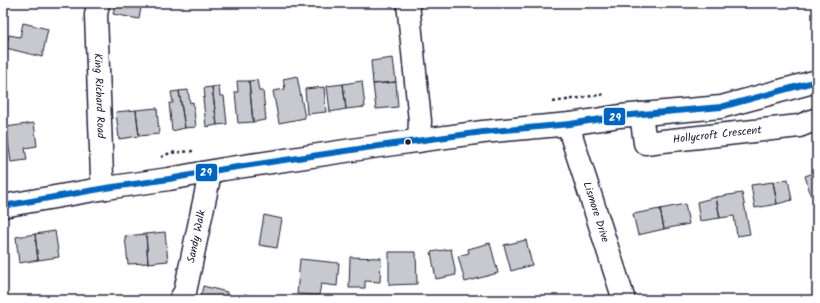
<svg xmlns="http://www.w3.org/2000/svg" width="820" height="303" viewBox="0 0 820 303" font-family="Kalam,sans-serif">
  <rect width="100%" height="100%" fill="#fff"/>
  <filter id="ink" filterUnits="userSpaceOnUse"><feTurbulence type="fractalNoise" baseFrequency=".025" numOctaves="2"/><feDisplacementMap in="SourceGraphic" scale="8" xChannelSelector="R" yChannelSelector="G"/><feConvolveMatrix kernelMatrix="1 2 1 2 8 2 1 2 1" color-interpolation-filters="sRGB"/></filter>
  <g filter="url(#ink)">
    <path fill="#c8c8cf" stroke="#22223b" d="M 116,3 L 141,7 L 139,19 L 113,14 Z
      M 119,3 L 142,3 L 141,7 Z
      M 23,23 L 48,29 L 42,57 L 6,48 L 9,35 L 20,37 Z
      M 393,58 L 396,82 L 373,84 L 371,61 Z
      M 297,76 L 305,118 L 279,123 L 273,91 L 285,89 L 283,79 Z
      M 257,80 L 259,91 L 263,91 L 266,120 L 253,122 L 249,81 Z
      M 237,81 L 249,81 L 253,122 L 238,123 L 235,92 L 238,92 Z
      M 362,81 L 365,107 L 346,109 L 343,84 Z
      M 396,82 L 398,107 L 376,109 L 373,84 Z
      M 343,84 L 346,109 L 330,112 L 327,86 Z
      M 219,86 L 220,96 L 224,96 L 227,124 L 217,125 L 212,87 Z
      M 212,87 L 217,125 L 206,127 L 203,98 L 205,97 L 204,88 Z
      M 324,87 L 326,112 L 307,114 L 305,89 Z
      M 188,90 L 190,103 L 193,102 L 196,127 L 185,128 L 179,91 Z
      M 179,91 L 185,128 L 172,131 L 169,103 L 173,103 L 171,92 Z
      M 157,108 L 159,134 L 139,136 L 136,110 Z
      M 136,110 L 139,136 L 119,139 L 116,112 Z
      M 34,123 L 37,146 L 25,148 L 27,160 L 11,162 L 6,127 Z
      M 817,172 L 817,194 L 811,196 L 805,176 Z
      M 788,179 L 792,200 L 777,204 L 773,182 Z
      M 773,182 L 777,204 L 755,208 L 751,185 Z
      M 742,193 L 750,234 L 737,236 L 734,216 L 720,218 L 716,197 Z
      M 716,197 L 720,218 L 700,221 L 697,202 Z
      M 685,204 L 689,224 L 664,229 L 660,209 Z
      M 660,209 L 664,229 L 638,235 L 633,214 Z
      M 264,215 L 282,219 L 277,248 L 259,245 Z
      M 55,231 L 59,257 L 38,260 L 35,234 Z
      M 165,232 L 168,261 L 148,263 L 146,234 Z
      M 35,234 L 38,260 L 19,263 L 16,237 Z
      M 146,234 L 148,263 L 128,264 L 125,236 Z
      M 526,240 L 532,265 L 511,271 L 504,245 Z
      M 490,243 L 498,273 L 465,282 L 458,256 L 469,253 L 468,249 Z
      M 451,249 L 456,275 L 436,279 L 431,252 Z
      M 389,252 L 416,252 L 417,284 L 389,285 Z
      M 350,257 L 381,258 L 380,282 L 365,281 L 365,288 L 349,288 Z
      M 300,259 L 339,263 L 337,286 L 321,284 L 319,295 L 297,294 Z
      M 203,286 L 227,292 L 225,300 L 200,300 Z
      M 244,294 L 269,300 L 243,300 Z"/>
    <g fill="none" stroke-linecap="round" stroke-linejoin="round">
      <defs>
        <g id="minor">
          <path id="s1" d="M 98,3 L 96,15 L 102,176 L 106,188"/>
          <path d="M 408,3 L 420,121 L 419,141"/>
          <path id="s2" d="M 641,114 L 645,143 L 799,126 L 817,119"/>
          <path id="s3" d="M 570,124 L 572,138 L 624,300"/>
          <path id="s4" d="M 180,300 L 185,292 L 208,183 L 205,173"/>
        </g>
        <path id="tertiary" d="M 3,206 L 106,188 L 169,179 L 224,169 L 379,146 L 483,132 L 570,124 L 620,116 L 721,107 L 817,81"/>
      </defs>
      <use href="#minor" stroke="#22223b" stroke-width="25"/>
      <use href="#tertiary" stroke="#22223b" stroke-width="25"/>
      <path stroke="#22223b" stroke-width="2.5" stroke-dasharray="3 3" stroke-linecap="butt" d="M 553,102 L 605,94
        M 161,157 L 170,153 L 193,151"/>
      <use href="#minor" stroke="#fff" stroke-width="22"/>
      <use href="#tertiary" stroke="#fff" stroke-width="22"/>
      <defs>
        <path id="bus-1" d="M 3,206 L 106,188 L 169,179 L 224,169 L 379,146 L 483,132 L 570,124 L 620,116 L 721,107 L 817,81"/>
      </defs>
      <use href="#bus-1" stroke="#fff" stroke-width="9"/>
      <use href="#bus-1" stroke="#0065bd" stroke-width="6"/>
    </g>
  </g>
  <circle fill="#22223b" stroke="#fff" stroke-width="1.5" cx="408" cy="142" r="3.5"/>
  <g text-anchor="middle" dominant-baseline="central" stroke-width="3" stroke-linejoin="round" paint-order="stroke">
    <g font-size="11" fill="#22223b" stroke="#fff">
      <text stroke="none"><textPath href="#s1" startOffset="93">King Richard Road</textPath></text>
      <text stroke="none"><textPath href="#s2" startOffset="102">Hollycroft Crescent</textPath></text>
      <text stroke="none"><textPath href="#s3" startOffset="92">Lismore Drive</textPath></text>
      <text stroke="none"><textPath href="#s4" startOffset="66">Sandy Walk</textPath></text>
    </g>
  </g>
  <g stroke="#fff" stroke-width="1.5">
    <rect x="603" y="107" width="23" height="19" rx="4" fill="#0065bd"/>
    <rect x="195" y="163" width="23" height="19" rx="4" fill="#0065bd"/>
  </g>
  <g font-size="11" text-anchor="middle" font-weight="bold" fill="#fff">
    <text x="615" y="121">29</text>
    <text x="206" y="176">29</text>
  </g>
  <rect width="820" height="303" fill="none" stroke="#fff" stroke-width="16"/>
  <rect x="8" y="8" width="804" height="287" fill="none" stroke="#22223b" stroke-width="1.5" filter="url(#ink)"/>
</svg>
